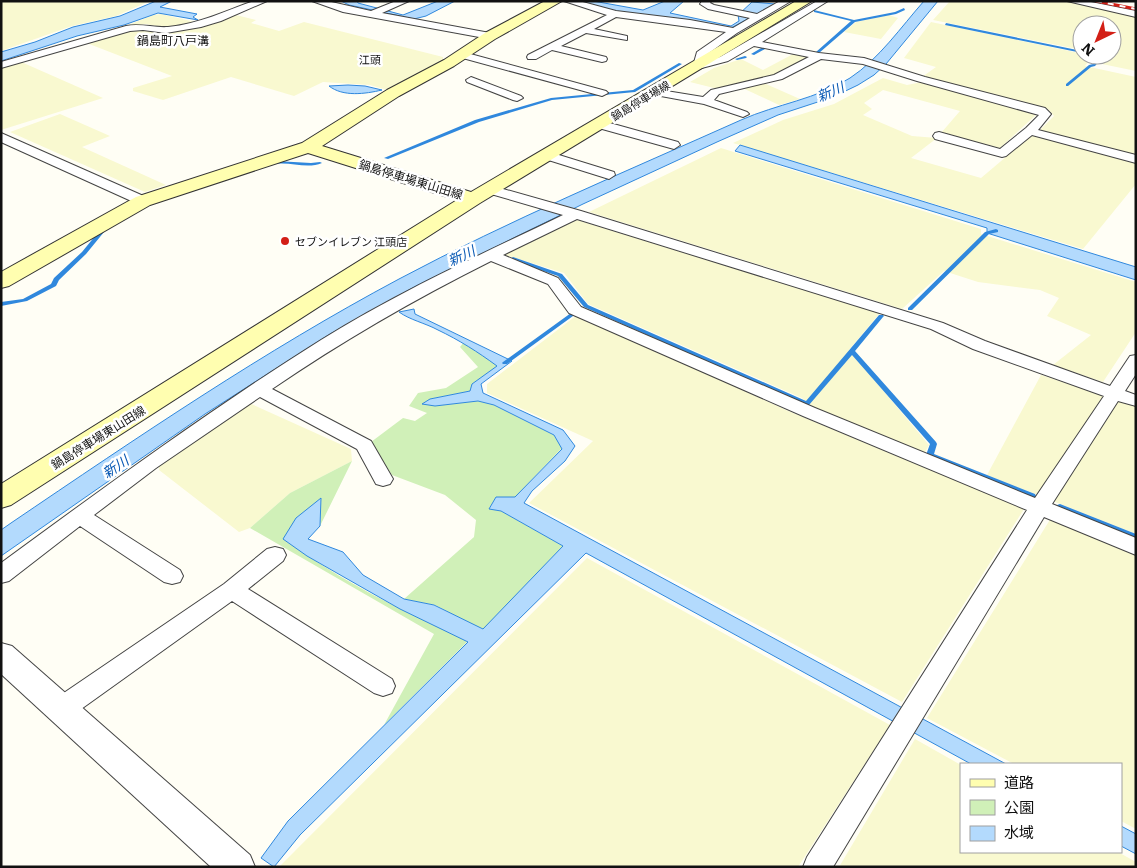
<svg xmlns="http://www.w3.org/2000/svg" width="1137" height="868" viewBox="0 0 1137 868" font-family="Literata,'Noto Sans JP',serif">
  <rect width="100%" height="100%" fill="#fffef5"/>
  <path fill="#f9f9d0" d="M 1,1 L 150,1 L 116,16 L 72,26 L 1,51 Z
    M 950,1 L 1067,1 L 1136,14 L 1136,71 L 1102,64 L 1110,56 L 1105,55 L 1112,55 L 1112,25 L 1082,25 L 1082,50 L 933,20 Z
    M 161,14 L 195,22 L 166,28 L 146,24 L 126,26 L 153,15 Z
    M 236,15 L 256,20 L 251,23 L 279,31 L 304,22 L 443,57 L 443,61 L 387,90 L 370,85 L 323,82 L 294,96 L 231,77 L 163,100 L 133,91 L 133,88 L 172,76 L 84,42 L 124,31 L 142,29 L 175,31 L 224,20 Z
    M 889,15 L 898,18 L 881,39 L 844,32 L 856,22 Z
    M 931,22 L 1093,56 L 1085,66 L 1136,77 L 1136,156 L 1039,131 L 1054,116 L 1048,109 L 922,77 L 936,67 L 904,58 Z
    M 795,53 L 814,56 L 777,76 L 759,81 L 800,99 L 779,105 L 736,85 L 718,89 L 690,82 L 714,68 L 741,59 L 763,70 Z
    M 19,61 L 103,98 L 1,130 L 1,67 Z
    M 883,78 L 907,85 L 922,82 L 1038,113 L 1000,148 L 941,133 L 960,111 L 883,90 L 864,103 L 872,109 L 863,115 L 912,136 L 937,138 L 911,158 L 981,178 L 1032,135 L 1136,161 L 1136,184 L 1083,249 L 733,143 L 783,120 L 834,104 Z
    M 60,114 L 110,136 L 82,147 L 166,185 L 145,192 L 10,132 Z
    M 721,148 L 981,229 L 981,234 L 1136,282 L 1136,332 L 1103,382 L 1053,365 L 1091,335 L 1047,316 L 1059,298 L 1040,290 L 978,282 L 944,271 L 902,309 L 589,212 Z
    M 577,220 L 880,313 L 849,350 L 929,445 L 924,454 L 814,409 L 802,398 L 588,304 L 564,273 L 502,254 Z
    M 577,315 L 786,410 L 1024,509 L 902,702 L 529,503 L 593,441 L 487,393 L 487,384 Z
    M 1041,375 L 1136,406 L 1136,534 L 987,475 Z
    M 247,402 L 351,449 L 352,461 L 290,493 L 250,528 L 239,532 L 159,470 L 159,461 Z
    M 1051,518 L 1136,553 L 1136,829 L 1121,821 L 1121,764 L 1014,764 L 927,718 Z
    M 587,558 L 890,725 L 798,867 L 279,867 Z
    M 915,739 L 961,765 L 961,852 L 1118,852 L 1136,862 L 1136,867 L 839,867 Z"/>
  <path fill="#d0f0b8" d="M 464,342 L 498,366 L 472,384 L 470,391 L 430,399 L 435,406 L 478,401 L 494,405 L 554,435 L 562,448 L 515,497 L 496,497 L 489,509 L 501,511 L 563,546 L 483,630 L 435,605 L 404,599 L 474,537 L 476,520 L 445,495 L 392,475 L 371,442 L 403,418 L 415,421 L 427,413 L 409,406 L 418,393 L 446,388 L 478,367 L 460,347 Z
    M 352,461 L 320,526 L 321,498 L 284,539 C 340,581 405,612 468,641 L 384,725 L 434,634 L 250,528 L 290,493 Z"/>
  <path fill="#b3dafd" stroke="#3088dd" d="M 156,1 L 172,1 L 160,7 L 197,14 L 193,17 L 198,20 L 158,13 L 124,25 L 77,36 L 1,61 L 1,52 L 35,42 L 73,27 L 120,16 Z
    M 341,1 L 357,1 L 358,3 L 403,15 L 438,1 L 455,1 L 426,16 L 414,19 L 349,5 Z
    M 576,1 L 593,1 L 643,10 L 665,1 L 684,1 L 670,13 L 731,26 L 739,21 L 738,15 L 752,2 L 775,4 L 731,28 L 625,14 Z
    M 924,1 L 938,1 L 886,64 L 874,75 L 858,85 L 833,97 L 778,115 L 717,142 L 583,204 L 416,286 L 330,334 L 205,414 L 1,556 L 1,530 L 11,523 C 138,437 264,351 399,279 C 510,220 627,171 741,120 C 777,104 817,99 850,78 C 879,59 901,27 924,1 Z
    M 348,85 L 365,86 L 382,90 C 365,94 343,97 329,86 Z
    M 740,145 L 1136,267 L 1136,280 L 987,233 L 987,228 L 735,151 Z
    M 414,309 L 415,314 L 512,361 L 481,384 L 483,393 L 563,430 L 575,446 L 565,461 L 532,491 L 524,503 L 1006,764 L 971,764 L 586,553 L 300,835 L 274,867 L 261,858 L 288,821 L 468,642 L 400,609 L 307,556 L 283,539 L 296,518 L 321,498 L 320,526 L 308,539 L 343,552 L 363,575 L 404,599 L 434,605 L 483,629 L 563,546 L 501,511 L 489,509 L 496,497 L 515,497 L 562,449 L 554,435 L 494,405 L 478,401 L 435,406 L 422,404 L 430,399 L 470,391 L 472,384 L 497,366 C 478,352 459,340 438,330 C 425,323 410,320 399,312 Z
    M 1121,826 L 1136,834 L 1136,854 L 1121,846 Z"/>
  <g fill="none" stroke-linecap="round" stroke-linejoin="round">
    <path fill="#3088dd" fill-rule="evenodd" d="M 904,8 L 905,10 L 896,14 L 855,22 L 819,53 L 816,52 L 851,21 L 814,12 L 814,10 L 854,20 L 895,12 Z
      M 946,23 L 1082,51 L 1082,53 L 945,25 Z
      M 763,47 L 774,47 L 776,48 L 774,49 L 765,49 L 754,55 L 751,54 Z
      M 1095,55 L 1104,56 L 1095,66 L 1091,67 L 1068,86 L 1066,86 L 1066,84 L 1089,65 L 1093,64 L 1099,57 Z
      M 745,56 L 747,57 L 746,58 L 737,60 L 735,59 Z
      M 679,63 L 682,64 L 635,92 L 552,100 L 479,122 L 388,159 L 384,158 L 475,120 L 551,98 L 633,90 Z
      M 276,161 L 311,163 L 320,162 L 322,163 C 306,170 287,160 271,165 L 269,164 Z
      M 102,229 L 104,230 L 104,232 L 86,254 L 59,280 L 56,286 L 27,301 L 1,306 L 1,302 L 23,299 L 51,284 L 54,278 L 82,252 L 100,230 Z
      M 996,229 L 998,230 L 998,232 L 989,234 L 912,310 L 908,310 L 908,308 L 985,232 Z
      M 513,257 L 562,274 L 588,305 L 806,401 L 879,315 L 883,315 L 884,316 L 883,317 L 855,351 L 936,442 L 937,444 L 934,454 L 1035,494 L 1036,496 L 1035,498 L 1029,498 L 928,457 L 926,455 L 930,444 L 852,355 L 809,405 L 805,405 L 584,307 L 558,276 L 511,260 L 510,259 Z
      M 571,313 L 574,315 L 573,316 L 507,364 L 503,364 L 502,363 L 503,362 Z
      M 1060,504 L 1136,534 L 1136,540 L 1057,509 L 1056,507 L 1057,505 Z"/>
    <defs>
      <path id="minor" d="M 254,1 L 267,1 L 221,21 L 201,27 L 166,33 L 143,30 L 130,31 L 1,68 L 1,62 L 126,26 C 140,23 154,28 168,27 C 199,24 225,11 254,1 Z
        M 312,1 L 327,1 L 371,11 L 396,1 L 409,1 L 382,13 L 490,33 L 495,36 L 490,39 L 343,12 Z
        M 564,1 L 579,1 L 616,11 L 690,20 L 733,28 L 750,18 L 708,9 L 700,4 L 702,1 L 711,1 L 710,3 L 714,5 L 757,14 L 780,1 L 791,1 L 737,33 L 706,55 L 704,61 L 720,57 L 817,1 L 828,1 L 762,42 L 819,53 L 864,58 L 925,77 L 1045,108 L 1051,114 L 1038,130 L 1136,155 L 1136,163 L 1032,135 L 1006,156 L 1002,157 L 935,139 L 933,136 L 935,133 L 939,132 L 1000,149 L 1026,128 L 1039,115 L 917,81 L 863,64 L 821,59 L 782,79 L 719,94 L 714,100 L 747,112 L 749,114 L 743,117 L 704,104 L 650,94 L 648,92 L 654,89 L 703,97 L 711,90 L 774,75 L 809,57 L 754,46 L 728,61 L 698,69 L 694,68 L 693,66 L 697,52 L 726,32 L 616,17 L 594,29 L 627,36 L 627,40 L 586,33 L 561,46 L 606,57 L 607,59 L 606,61 L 602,62 L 552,50 L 536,59 L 528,59 L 527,57 L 528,55 L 607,15 Z
        M 1067,1 L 1086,1 L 1136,11 L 1136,17 Z
        M 463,52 L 606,91 L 608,93 L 602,96 L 459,57 L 458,55 Z
        M 471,77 L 521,96 L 523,98 L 517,101 L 513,100 L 467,82 L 466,80 Z
        M 599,120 L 678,142 L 680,145 L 674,149 L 595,127 L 593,124 Z
        M 1,133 L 148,198 L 150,201 L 143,205 L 138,204 L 1,142 Z
        M 546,151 L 614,172 L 615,175 L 609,179 L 542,158 L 540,155 L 542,152 Z
        M 489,185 L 581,211 L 943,323 L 985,341 L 1110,386 L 1130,356 L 1136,355 L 1136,374 L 1125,391 L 1136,395 L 1136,406 L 1118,401 L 1052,504 L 1136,538 L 1136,555 L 1044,517 L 833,867 L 803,867 L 807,857 L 1027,510 L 803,416 L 569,313 L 548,284 L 491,261 C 415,299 342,341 272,389 L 371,441 L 393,479 L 390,484 L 383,486 L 376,484 L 357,449 L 260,397 L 156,468 L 94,515 L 180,570 L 183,576 L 180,582 L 172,584 L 164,582 L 80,526 L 9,581 L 1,583 L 1,563 C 106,486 211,409 321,340 C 398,292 482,254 563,215 L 484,192 L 482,189 ZM 577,219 L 931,329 L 973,349 L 1104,396 L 1035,498 L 815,408 L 581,307 L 558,278 L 503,255 Z
        M 275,547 L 283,549 L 286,555 L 283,561 L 248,589 L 392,679 L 395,686 L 392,693 L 383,696 L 374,693 L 232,601 L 70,717 L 61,720 L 52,717 L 49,709 L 52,701 L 224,584 L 267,549 Z"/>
      <path id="tertiary" d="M 1,643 L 12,646 L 250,855 L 255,867 L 211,867 L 1,674 Z"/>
      <path id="secondary" d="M 545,1 L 562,1 L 495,39 L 454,66 L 399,96 L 322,146 L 471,192 L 796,1 L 812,1 L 480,203 L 11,505 L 1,508 L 1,484 L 457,200 L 308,153 L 150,205 L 9,286 L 1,288 L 1,272 L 136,197 L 302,143 L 387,90 L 444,60 L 485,33 Z"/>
    </defs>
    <use href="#minor" stroke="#444" stroke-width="2"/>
    <use href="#tertiary" stroke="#444" stroke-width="2"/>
    <use href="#secondary" stroke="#333" stroke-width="2"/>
    <use href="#minor" fill="#fff" fill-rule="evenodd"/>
    <use href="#tertiary" fill="#fff" fill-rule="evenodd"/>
    <use href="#secondary" fill="#fffeb0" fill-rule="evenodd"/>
    <defs>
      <path id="rail" d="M 1096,1 L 1136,9"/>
    </defs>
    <use href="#rail" stroke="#d31f16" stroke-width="3"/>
    <use href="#rail" stroke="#fff" stroke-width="2" stroke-dasharray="6" stroke-linecap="butt"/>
  </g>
  <circle fill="#d31f16" stroke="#fff" stroke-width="2" cx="285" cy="241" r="5"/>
  <g text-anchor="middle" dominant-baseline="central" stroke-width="5" stroke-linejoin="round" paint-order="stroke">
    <g font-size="11" fill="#111" stroke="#fff">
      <text x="370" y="59">江頭</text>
    </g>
    <g font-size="11" fill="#111" stroke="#fff">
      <text transform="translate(640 100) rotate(-31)">鍋島停車場線</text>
    </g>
    <g font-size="11" fill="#111" stroke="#fff" text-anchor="start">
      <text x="295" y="241">セブンイレブン 江頭店</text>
    </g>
    <g font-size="12" fill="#111" stroke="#fff">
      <text x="173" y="40">鍋島町八戸溝</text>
    </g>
    <g font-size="12" fill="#111" stroke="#fff">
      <text transform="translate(411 179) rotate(17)">鍋島停車場東山田線</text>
      <text transform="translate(98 437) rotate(-32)">鍋島停車場東山田線</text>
    </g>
    <g font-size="14" font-style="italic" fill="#0959b4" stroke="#fff">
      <text transform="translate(830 91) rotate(-23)">新川</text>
      <text transform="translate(461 255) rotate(-25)">新川</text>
      <text transform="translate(115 466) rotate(-34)">新川</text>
    </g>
  </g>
  <rect width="1137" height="868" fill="none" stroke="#111111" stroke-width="5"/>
  <rect x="960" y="763" width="162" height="90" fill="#ffffff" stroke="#a0a0a0"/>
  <rect x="970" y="779" width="25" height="8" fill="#fffeb0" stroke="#a0a0a0"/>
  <text x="1004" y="788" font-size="15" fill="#111111">道路</text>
  <rect x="970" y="800" width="25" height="15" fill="#d0f0b8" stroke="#a0a0a0"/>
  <text x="1004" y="813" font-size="15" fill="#111111">公園</text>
  <rect x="970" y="826" width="25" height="15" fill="#b3dafd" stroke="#a0a0a0"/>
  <text x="1004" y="838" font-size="15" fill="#111111">水域</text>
  <g transform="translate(1097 40) rotate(223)"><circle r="24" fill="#ffffff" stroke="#a0a0a0"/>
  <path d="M0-4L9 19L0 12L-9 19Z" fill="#d31f16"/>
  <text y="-8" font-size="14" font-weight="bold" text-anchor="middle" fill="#111111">N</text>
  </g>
</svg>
